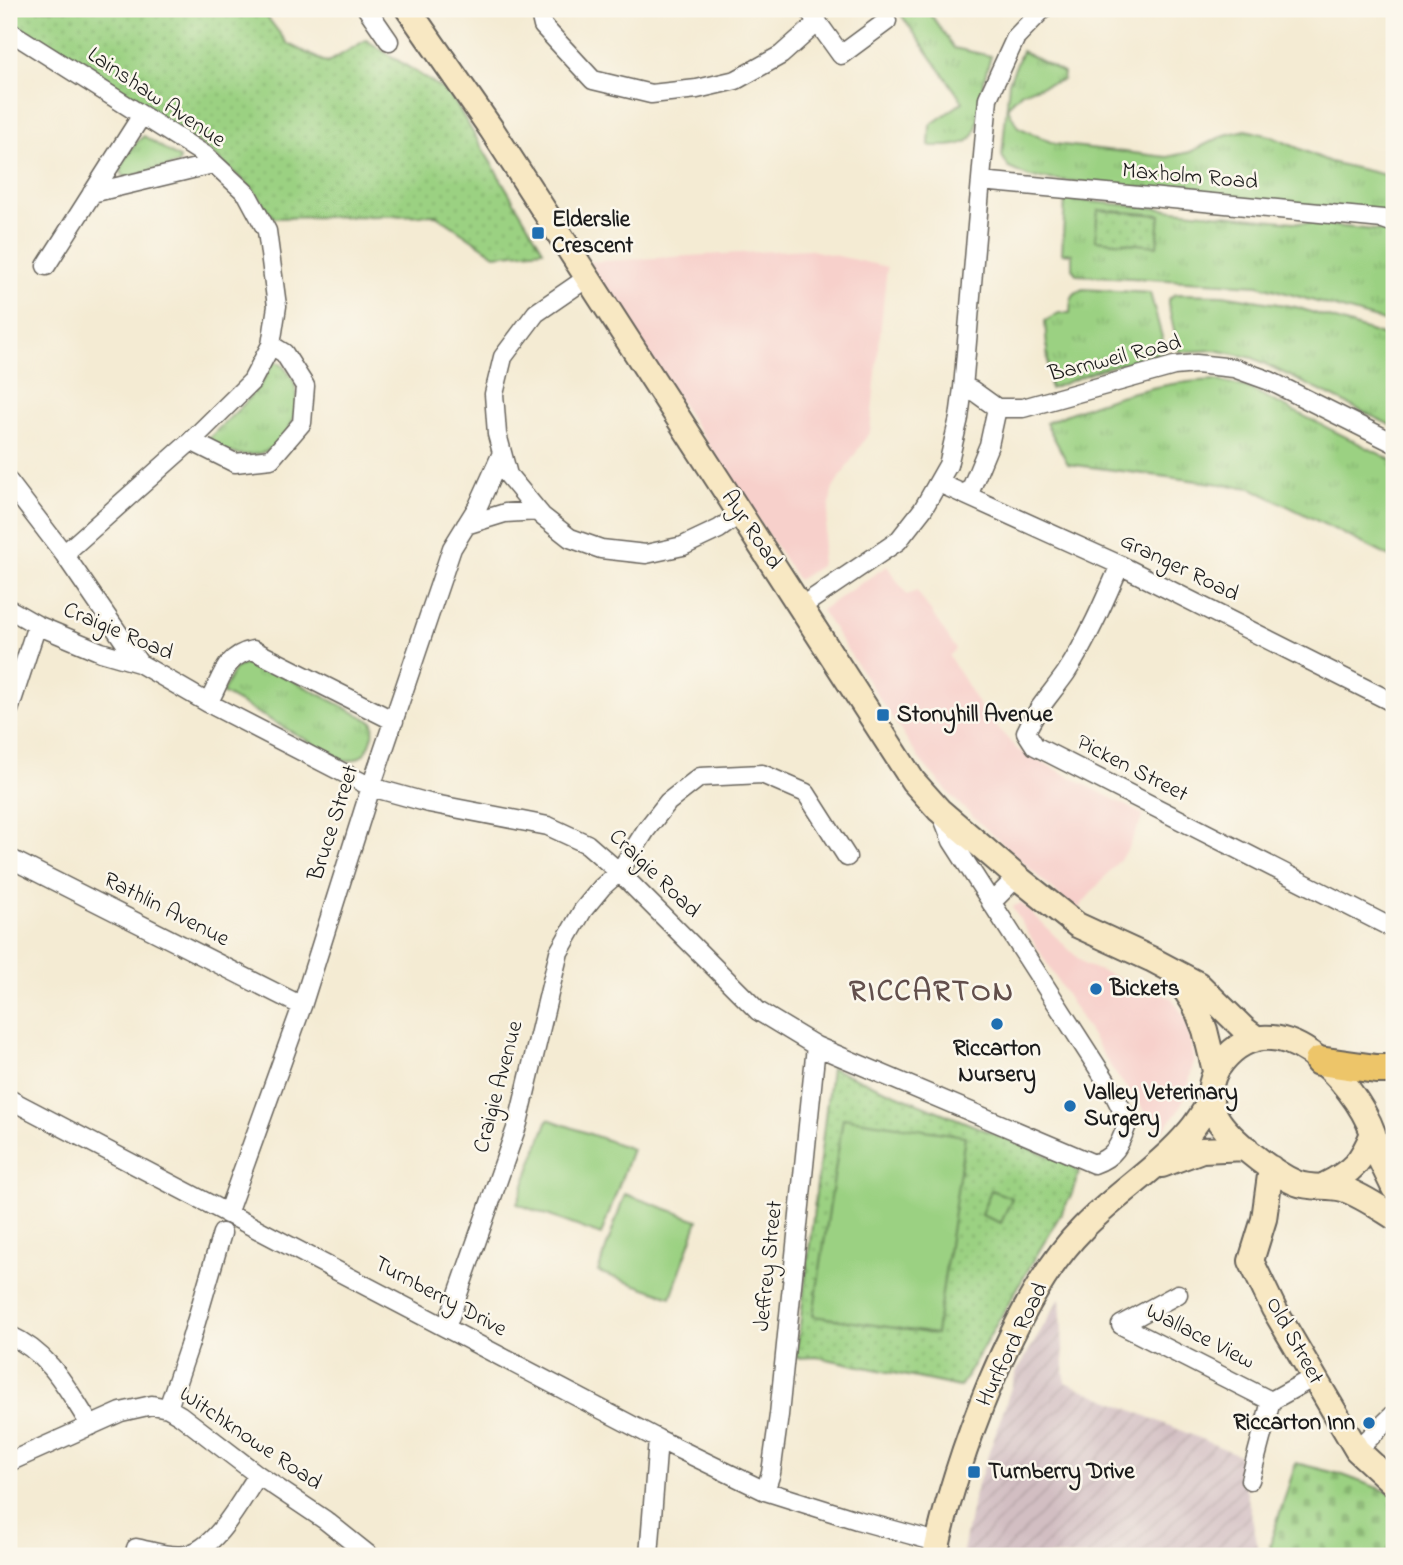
<svg xmlns="http://www.w3.org/2000/svg" width="1403" height="1565" viewBox="0 0 1403 1565" font-family="'Indie Flower',sans-serif">
  <defs>
    <pattern id="industrial-furrows" width="10" height="10" patternUnits="userSpaceOnUse" patternTransform="scale(1.75)"><rect width="10" height="10" fill="#d2bec2"/><path d="M-1 1l2-2M0 10L10 0M9 11l2-2" fill="none" stroke="#b4a3a6"/></pattern>
    <pattern id="grass-tufts" width="24" height="20" patternUnits="userSpaceOnUse" patternTransform="scale(1.75)"><rect width="24" height="20" fill="#9bd182"/><path d="M3 7l-1-3M5 7V3M7 7l1-3M15 17l-1-3M17 17v-4M19 17l1-3" fill="none" stroke="#85b370"/></pattern>
    <pattern id="cemetery-stones" width="16" height="16" patternUnits="userSpaceOnUse" patternTransform="scale(1.75)"><rect width="16" height="16" fill="#9bd182"/><path d="M2 7V4a2 2 0 0 1 4 0v3zM10 15v-3a2 2 0 0 1 4 0v3z" fill="#85b370"/></pattern>
    <pattern id="park-dots" width="8" height="8" patternUnits="userSpaceOnUse" patternTransform="scale(1.75)"><rect width="8" height="8" fill="#9bd182"/><path d="M2 2h.1M6 6h.1" fill="none" stroke="#85b370" stroke-width="1.8" stroke-linecap="round"/></pattern>
  </defs>
  <rect width="100%" height="100%" fill="#fbf7ec"/>
  <filter id="ink" filterUnits="userSpaceOnUse"><feTurbulence type="fractalNoise" baseFrequency=".0143" numOctaves="2"/><feDisplacementMap in="SourceGraphic" scale="14" xChannelSelector="R" yChannelSelector="G"/><feConvolveMatrix kernelMatrix="1 2 1 2 8 2 1 2 1" color-interpolation-filters="sRGB"/></filter>
  <filter id="wash" filterUnits="userSpaceOnUse"><feTurbulence type="fractalNoise" baseFrequency=".00686" numOctaves="4" result="noise"/><feDisplacementMap in="SourceGraphic" scale="28" xChannelSelector="R" yChannelSelector="G"/><feGaussianBlur stdDeviation="1.57" result="paint"/><feColorMatrix in="noise" values="0 0 0 0 0 0 0 0 0 0 0 0 0 0 0 0 0 1.4 0 .05"/><feComposite in="paint" operator="in"/></filter>
  <g filter="url(#wash)">
    <rect width="100%" height="100%" fill="#f4ebd3"/>
    <path fill="#f7d0cb" d="M 807,249 L 887,267 L 870,431 L 832,490 L 820,566 L 798,580 L 587,262 Z
      M 887,566 L 907,595 L 917,591 L 956,649 L 949,656 L 983,712 L 1018,750 L 1144,815 L 1126,852 L 1076,911 L 957,802 L 920,760 L 821,610 Z
      M 1021,903 L 1085,965 L 1172,998 L 1186,1020 L 1194,1060 L 1187,1092 L 1177,1113 L 1161,1132 L 1114,1072 L 1012,907 Z"/>
    <path fill="url(#industrial-furrows)" d="M 1060,1298 L 1065,1382 L 1239,1455 L 1260,1556 L 962,1556 L 974,1496 L 1016,1373 Z"/>
    <path fill="url(#grass-tufts)" stroke="#5c764f" stroke-width="2" d="M 897,9 L 927,9 L 954,48 L 991,56 C 987,69 983,81 981,94 C 976,139 979,147 929,146 L 930,125 L 963,102 Z
      M 1022,51 L 1064,73 L 1063,80 L 1022,92 L 1007,107 L 1018,127 L 1055,144 L 1167,157 L 1190,152 L 1225,135 L 1246,130 L 1270,136 L 1330,162 L 1394,177 L 1394,214 L 1029,177 L 1009,168 L 1002,156 L 1009,82 Z
      M 144,136 L 180,159 L 178,164 L 125,178 L 121,172 C 123,159 133,144 144,136 Z
      M 1065,199 L 1394,232 L 1394,324 L 1258,285 L 1077,275 L 1072,269 L 1072,254 L 1062,253 Z
      M 1083,289 L 1150,293 L 1166,352 L 1098,370 L 1050,389 L 1045,321 L 1059,313 L 1070,313 C 1071,301 1069,294 1083,289 Z
      M 1175,294 L 1223,295 L 1296,307 L 1394,339 L 1394,427 L 1253,358 L 1215,350 L 1179,352 L 1168,304 L 1168,300 Z
      M 274,361 C 282,363 285,369 290,375 C 307,400 291,444 261,453 C 244,458 229,452 212,447 L 209,438 L 245,403 L 263,381 Z
      M 1215,380 L 1246,387 L 1394,461 L 1394,559 L 1251,488 L 1068,464 L 1046,423 C 1100,399 1156,382 1215,380 Z
      M 245,664 L 265,666 L 373,722 C 375,741 366,762 344,761 L 222,693 L 235,668 Z"/>
    <path fill="url(#cemetery-stones)" stroke="#5c764f" stroke-width="2" d="M 1296,1463 L 1340,1474 L 1394,1494 L 1394,1540 L 1384,1556 L 1276,1556 L 1270,1546 L 1272,1537 Z"/>
    <path fill="url(#park-dots)" stroke="#5c764f" stroke-width="2" d="M 9,9 L 261,9 L 288,44 L 327,63 L 366,40 L 450,94 L 543,250 L 495,255 L 436,215 L 274,218 L 253,189 L 206,148 L 9,22 Z
      M 1098,210 L 1160,215 L 1157,246 L 1095,240 Z
      M 831,1068 L 1074,1166 L 1079,1172 L 1071,1196 L 960,1387 L 817,1357 L 796,1358 Z"/>
    <path fill="#9bd182" stroke="#5c764f" stroke-width="2" d="M 843,1118 L 965,1136 L 936,1334 L 813,1316 Z
      M 548,1119 L 632,1149 L 601,1235 L 517,1204 Z
      M 991,1190 L 1012,1198 L 1001,1223 L 981,1215 Z
      M 625,1194 L 698,1220 L 671,1297 L 598,1272 Z"/>
  </g>
  <g filter="url(#ink)">
    <g fill="none" stroke-linecap="round" stroke-linejoin="round">
      <defs>
        <path id="street" d="M 367,9 L 389,41
          M 539,9 L 543,26 L 593,80 L 651,94 L 697,89 L 736,80 L 781,55 L 818,22
          M 808,9 L 841,55 L 887,21
          M 9,31 L 205,155 L 247,194 L 267,231 L 277,306 L 271,345 L 252,381 L 191,441 L 64,554
          M 981,181 L 1383,219 L 1394,223
          M 92,193 L 213,164
          M 46,266 L 142,115
          M 587,278 L 536,313 L 503,357 L 494,394 L 497,434 L 508,475 L 542,516 L 570,538 L 601,549 L 646,554 L 683,546 L 719,529 L 740,514
          M 963,388 L 972,390 L 997,408 L 1023,408 L 1174,366 L 1196,364 L 1234,368 L 1270,381 L 1394,443
          M 191,441 L 235,463 L 271,459 L 302,423 L 305,386 L 284,353 L 271,345
          M 9,482 L 64,554 L 139,663
          M 939,483 L 1120,565 L 1394,703
          M 968,496 L 989,445 L 997,408
          M 466,525 L 505,513 L 538,511
          M 1120,565 C 1104,602 1088,639 1066,673 C 1052,693 1036,709 1026,732 L 1035,746 L 1394,929
          M 802,606 L 898,541 L 923,509 L 948,465 L 959,418 L 963,388 L 988,98 L 1016,37 L 1043,9
          M 9,609 L 37,625 L 101,652 L 139,663 L 208,703 L 371,787 L 429,803 L 548,826 L 587,844 L 619,872 L 758,1011 L 816,1046 L 1094,1164 C 1117,1156 1120,1143 1128,1122 L 1112,1090 L 952,841 L 941,813
          M 208,703 C 222,680 223,656 253,650 L 394,721
          M 9,710 L 37,625
          M 9,858 L 302,1006
          M 991,903 L 1017,877
          M 9,1099 L 658,1439 L 765,1491 L 857,1520 L 937,1542
          M 227,1214 L 302,1006 L 371,787 L 452,548 L 478,506 L 502,453
          M 1178,1294 L 1121,1325 L 1271,1401 L 1314,1377
          M 446,1328 L 518,1123 L 559,952 L 583,910 L 602,887 L 619,872 L 646,830 L 668,802 L 700,777 L 762,774 L 806,793 L 847,857
          M 9,1335 C 51,1354 67,1389 91,1426
          M 168,1408 L 189,1346 L 222,1233
          M 1357,1450 L 1394,1414
          M 9,1462 L 121,1412 L 152,1405 L 168,1408 L 180,1415 L 258,1475 L 325,1520 L 370,1556
          M 1250,1480 L 1271,1401
          M 765,1491 L 771,1473 L 779,1415 L 816,1046
          M 136,1548 C 151,1551 170,1558 185,1555 C 216,1550 241,1500 258,1475
          M 649,1556 L 658,1439"/>
        <path id="secondary" d="M 408,9 L 492,130 L 913,781 L 939,810 L 1017,877 L 1077,925 L 1151,959 L 1198,984 L 1244,1029 L 1256,1038
          M 1178,979 L 1195,1005 L 1205,1030 L 1215,1071
          M 1373,1133 L 1378,1155 L 1394,1188
          M 1162,1165 L 1202,1150 L 1246,1148
          M 1271,1168 L 1264,1219 L 1251,1261 L 1274,1309 L 1357,1450 L 1394,1484
          M 1325,1185 C 1353,1171 1361,1162 1373,1133 C 1354,1080 1275,997 1223,1061 C 1211,1075 1207,1092 1213,1110 C 1222,1135 1272,1172 1296,1183 C 1311,1189 1327,1185 1343,1189 C 1361,1195 1378,1207 1394,1217
          M 935,1556 C 955,1461 1014,1297 1083,1228 C 1116,1194 1159,1168 1190,1131 C 1198,1122 1204,1111 1211,1100"/>
        <path id="primary" d="M 1319,1061 L 1376,1069 L 1394,1069"/>
      </defs>
      <use href="#street" stroke="#68645c" stroke-width="21"/>
      <use href="#secondary" stroke="#68645c" stroke-width="28"/>
      <use href="#primary" stroke="#68645c" stroke-width="32"/>
      <use href="#street" stroke="#fff" stroke-width="18"/>
      <use href="#secondary" stroke="#f8e8c3" stroke-width="24"/>
      <use href="#primary" stroke="#edc569" stroke-width="28"/>
    </g>
  </g>
  <g fill="#1f6fb2" stroke="#fbf7ec" stroke-width="2.5">
    <rect x="531" y="226" width="14" height="14" rx="3.5"/>
    <rect x="876" y="708" width="14" height="14" rx="3.5"/>
    <circle cx="1096" cy="989" r="7"/>
    <circle cx="997" cy="1024" r="7"/>
    <circle cx="1070" cy="1106" r="7"/>
    <circle cx="1369" cy="1423" r="7"/>
    <rect x="967" y="1465" width="14" height="14" rx="3.5"/>
  </g>
  <g text-anchor="middle" dominant-baseline="central" stroke-width="5" stroke-linejoin="round" paint-order="stroke">
    <g font-size="23" fill="#1c1c1c" stroke="#fbf7ec">
      <text transform="translate(156 98) rotate(34)">Lainshaw Avenue</text>
      <text transform="translate(1190 177) rotate(5)">Maxholm Road</text>
      <text transform="translate(1115 359) rotate(-14)">Barnweil Road</text>
      <text transform="translate(751 530) rotate(56)">Ayr Road</text>
      <text transform="translate(1179 568) rotate(26)">Granger Road</text>
      <text transform="translate(118 632) rotate(23)">Craigie Road</text>
      <text transform="translate(1132 769) rotate(27)">Picken Street</text>
      <text transform="translate(334 823) rotate(-72)">Bruce Street</text>
      <text transform="translate(654 874) rotate(44)">Craigie Road</text>
      <text transform="translate(166 910) rotate(27)">Rathlin Avenue</text>
      <text transform="translate(499 1087) rotate(-75)">Craigie Avenue</text>
      <text transform="translate(769 1266) rotate(-84)">Jeffrey Street</text>
      <text transform="translate(440 1297) rotate(28)">Turnberry Drive</text>
      <text transform="translate(1200 1337) rotate(27)">Wallace View</text>
      <text transform="translate(1294 1341) rotate(61)">Old Street</text>
      <text transform="translate(1013 1345) rotate(-64)">Hurlford Road</text>
      <text transform="translate(250 1439) rotate(34)">Witchknowe Road</text>
    </g>
    <g font-size="23" font-weight="bold" fill="#1c1c1c" stroke="#fbf7ec" text-anchor="start">
      <text x="552" y="220">Elderslie<tspan x="552" dy="26">Crescent</tspan></text>
      <text x="897" y="715">Stonyhill Avenue</text>
      <text x="1110" y="989">Bickets</text>
      <text x="997" y="1049" text-anchor="middle">Riccarton<tspan x="997" dy="26">Nursery</tspan></text>
      <text x="1084" y="1093">Valley Veterinary<tspan x="1084" dy="26">Surgery</tspan></text>
      <text x="1355" y="1423" text-anchor="end">Riccarton Inn</text>
      <text x="988" y="1472">Turnberry Drive</text>
    </g>
    <g font-size="30" font-weight="bold" letter-spacing="2" fill="#624f4c" stroke="#fbf7ec">
      <text x="932" y="993">RICCARTON</text>
    </g>
  </g>
  <rect width="1403" height="1565" fill="none" stroke="#fbf7ec" stroke-width="35"/>
</svg>
